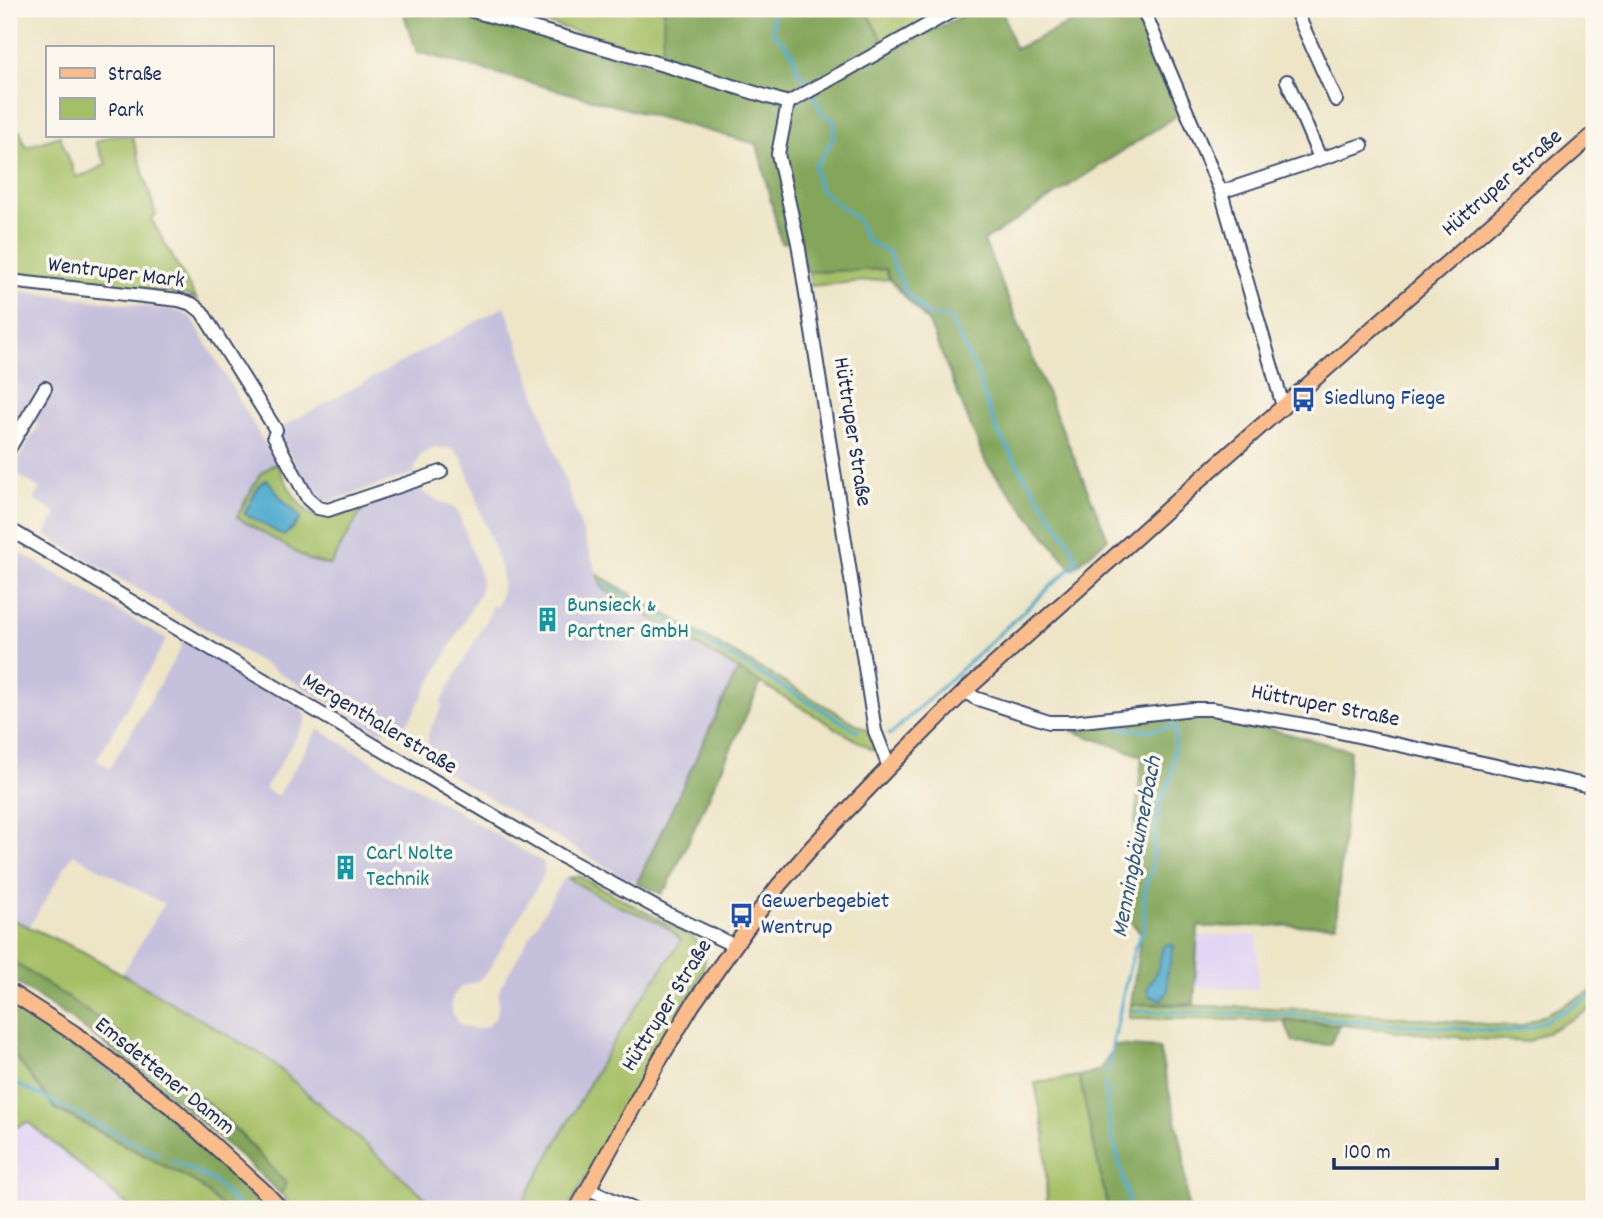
<svg xmlns="http://www.w3.org/2000/svg" width="1603" height="1218" viewBox="0 0 1603 1218" font-family="Dekko,sans-serif">
  <rect width="100%" height="100%" fill="#fbf7ec"/>
  <filter id="ink" filterUnits="userSpaceOnUse"><feTurbulence type="fractalNoise" baseFrequency=".0143" numOctaves="2"/><feDisplacementMap in="SourceGraphic" scale="14" xChannelSelector="R" yChannelSelector="G"/><feConvolveMatrix kernelMatrix="1 2 1 2 8 2 1 2 1" color-interpolation-filters="sRGB"/></filter>
  <filter id="wash" filterUnits="userSpaceOnUse"><feTurbulence type="fractalNoise" baseFrequency=".00686" numOctaves="4" result="noise"/><feDisplacementMap in="SourceGraphic" scale="28" xChannelSelector="R" yChannelSelector="G"/><feGaussianBlur stdDeviation="1.57" result="paint"/><feColorMatrix in="noise" values="0 0 0 0 0 0 0 0 0 0 0 0 0 0 0 0 0 1.4 0 .05"/><feComposite in="paint" operator="in"/></filter>
  <g filter="url(#wash)">
    <rect width="100%" height="100%" fill="#eee5c7"/>
    <path fill="#e1d4f4" d="M 1257,935 L 1258,989 L 1195,987 L 1197,936 Z
      M 28,1122 L 132,1209 L 9,1209 L 9,1130 Z"/>
    <path fill="#c5c0db" d="M 9,290 L 169,309 L 180,312 L 190,317 L 197,327 L 276,463 L 260,474 L 238,517 L 329,565 L 363,508 L 419,488 L 428,496 L 454,508 L 458,512 L 479,571 L 481,579 L 480,593 L 411,717 L 406,724 L 392,730 L 377,731 L 45,534 L 57,514 L 34,500 L 40,488 L 11,471 L 38,426 L 35,414 L 40,385 L 9,436 Z
      M 505,306 L 602,588 L 738,669 L 637,883 L 622,876 L 442,770 L 431,759 L 428,751 L 428,734 L 442,707 L 441,702 L 491,612 L 491,605 L 497,607 L 502,590 L 502,577 L 500,567 L 462,458 L 454,450 L 448,448 L 435,447 L 425,452 L 420,456 L 415,467 L 414,473 L 327,502 L 322,501 L 313,494 L 276,430 Z
      M 9,546 L 166,639 L 164,644 L 97,759 L 98,761 L 110,768 L 181,648 L 181,642 L 190,643 L 299,708 L 305,715 L 305,722 L 265,789 L 278,796 L 318,729 L 544,863 L 544,872 L 541,880 L 487,973 L 478,981 L 461,987 L 453,996 L 451,1005 L 453,1015 L 461,1025 L 471,1029 L 478,1029 L 487,1026 L 495,1018 L 498,1010 L 498,995 L 501,986 L 563,879 L 568,878 L 609,902 L 662,925 L 679,937 L 681,941 L 636,1007 L 605,1056 L 519,1209 L 437,1209 L 417,1190 L 266,1057 L 122,974 L 164,904 L 73,854 L 29,927 L 9,918 Z"/>
    <path fill="#a4bf65" stroke="#607762" stroke-width="2" fill-rule="evenodd" d="M 496,9 L 664,9 L 662,55 Z
      M 865,9 L 949,9 L 884,43 Z
      M 20,131 L 26,147 L 60,136 L 76,177 L 89,173 L 106,164 L 95,142 L 113,135 L 132,135 L 156,215 L 151,219 L 197,300 L 187,295 L 9,275 L 9,136 Z
      M 886,269 L 889,279 L 811,286 L 808,272 Z
      M 276,463 C 288,484 301,522 331,518 C 342,517 353,511 363,508 L 330,565 L 309,560 L 237,517 L 260,474 ZM 262,481 L 300,516 L 300,520 L 289,532 L 245,514 Z
      M 598,575 L 867,730 L 875,747 L 874,751 L 602,588 Z
      M 579,876 L 692,937 C 709,952 707,962 698,982 L 655,1050 L 632,1095 L 568,1209 L 519,1209 L 605,1056 L 636,1007 L 681,941 C 669,922 633,913 612,903 C 597,896 583,886 568,878 Z
      M 9,918 L 82,951 L 266,1057 L 417,1190 L 437,1209 L 296,1209 L 281,1194 L 285,1183 C 264,1160 243,1134 219,1113 C 154,1056 81,1006 9,959 Z
      M 1594,990 L 1594,1008 L 1528,1042 L 1464,1038 L 1306,1021 L 1129,1018 L 1131,1004 L 1308,1009 L 1520,1027 Z
      M 9,1048 L 55,1109 L 197,1183 L 224,1209 L 132,1209 L 28,1122 L 9,1130 Z
      M 1079,1076 L 1108,1209 L 1047,1209 L 1045,1134 L 1035,1083 Z"/>
    <path fill="#83a65a" stroke="#4f6a5c" stroke-width="2" d="M 402,9 L 453,9 L 659,67 L 662,55 L 664,9 L 865,9 L 884,43 L 891,51 L 976,9 L 1002,9 L 1015,49 L 1100,9 L 1135,9 L 1181,113 L 984,241 L 1108,539 L 1072,569 L 986,463 L 929,323 L 889,279 L 886,269 L 808,272 L 792,241 L 781,243 L 757,144 L 417,52 Z
      M 738,669 L 761,683 L 667,888 L 665,887 L 662,894 L 637,883 Z
      M 1213,714 L 1350,750 L 1336,925 L 1198,927 L 1194,1004 L 1131,1004 L 1141,933 L 1125,916 L 1142,756 L 1073,731 L 1145,719 Z
      M 9,959 C 82,1006 155,1056 219,1114 C 243,1135 264,1160 286,1183 L 281,1194 C 196,1114 108,1040 9,978 Z
      M 9,1004 L 62,1038 L 166,1111 L 266,1209 L 224,1209 L 197,1183 L 55,1108 L 9,1048 Z
      M 1284,1021 L 1339,1025 L 1330,1045 L 1293,1042 Z
      M 1115,1045 L 1159,1048 L 1183,1150 L 1188,1209 L 1108,1209 L 1079,1076 L 1100,1070 Z"/>
    <path fill="#50abce" stroke="#366d96" stroke-width="2" d="M 266,480 L 268,480 L 281,498 L 300,517 L 300,520 L 284,536 L 245,514 L 245,512 L 260,484 Z
      M 1170,944 L 1174,946 L 1167,975 L 1168,992 L 1161,1000 L 1149,996 L 1147,989 L 1158,969 L 1163,946 Z"/>
    <g fill="none" stroke-linecap="round" stroke-linejoin="round">
      <path stroke="#50abce" stroke-width="3.5" d="M 773,9 L 773,33 C 784,42 797,53 796,69 L 806,80 L 810,87
        M 813,94 L 823,114 L 835,121 L 833,139 L 814,168 L 819,188 L 857,219 L 866,240 L 888,252 L 905,291 L 929,316 L 950,318 L 974,366 L 996,429 L 1022,472 L 1066,537 L 1078,561 L 891,734 L 889,734
        M 602,587 L 610,586 L 858,731
        M 1133,1011 L 1305,1015 L 1338,1020 L 1509,1032 L 1533,1027 L 1594,995
        M 1107,1072 L 1126,981 L 1135,947 L 1144,929 L 1144,906 L 1146,883 L 1151,873 L 1159,807 L 1171,779 L 1176,728 L 1172,726 C 1160,731 1128,732 1115,726
        M 9,1080 L 159,1155
        M 1105,1082 L 1111,1131 L 1131,1209
        M 171,1160 L 214,1181 L 241,1209"/>
    </g>
  </g>
  <g filter="url(#ink)">
    <g fill="none" stroke-linecap="round" stroke-linejoin="round">
      <defs>
        <path id="minor" d="M 466,9 L 667,66 L 788,103 L 956,9
          M 1143,9 L 1221,192 L 1283,406
          M 1295,9 L 1336,100
          M 1287,81 L 1320,158
          M 788,103 L 778,154 L 798,243 L 875,731 L 889,767
          M 1221,192 L 1362,145
          M 9,281 L 179,300 L 192,304 L 202,312 L 276,430
          M 274,436 L 308,499 L 318,508 L 328,510 L 441,472
          M 9,449 L 45,388
          M 9,529 L 563,857 L 668,914 L 733,945
          M 965,691 L 975,698 L 1049,722 L 1073,722 L 1193,709 L 1212,709 L 1316,727 L 1594,787
          M 589,1189 L 633,1209"/>
        <path id="major" d="M 9,991 L 74,1033 L 174,1109 L 265,1192 L 281,1209
          M 577,1209 L 656,1066 L 693,1004 L 752,921 L 779,885 L 813,846 L 889,767 L 965,691 L 1212,469 L 1594,134"/>
      </defs>
      <use href="#minor" stroke="#3b4a6e" stroke-width="16"/>
      <use href="#major" stroke="#3b4a6e" stroke-width="18"/>
      <use href="#minor" stroke="#fff" stroke-width="12"/>
      <use href="#major" stroke="#fabc8b" stroke-width="14"/>
    </g>
  </g>
  <defs>
    <symbol id="bus-bare" viewBox="-9 -9 18 18"><path d="M-5-6H5V4H4V6H2V4H-2V6H-4V4H-5ZM-3.5-4V0h7V-4ZM-3.5 1.2v1.5H-2V1.2ZM2 1.2v1.5H3.5V1.2Z" fill="#1a4fb4" stroke="#fbf7ec" stroke-width="2.5" paint-order="stroke"/></symbol>
    <symbol id="building-bare" viewBox="-9 -9 18 18"><path d="M-4-6H4V6H1V3H-1V6H-4ZM-2.5-4.3h1.7v1.8h-1.7ZM.8-4.3h1.7v1.8H.8ZM-2.5-1h1.7V.8h-1.7ZM.8-1h1.7V.8H.8Z" fill="#0f9aa8" stroke="#fbf7ec" stroke-width="2.5" paint-order="stroke"/></symbol>
  </defs>
  <g fill-rule="evenodd">
    <use href="#bus-bare" x="1286" y="382" width="35" height="35"/>
    <use href="#building-bare" x="530" y="602" width="35" height="35"/>
    <use href="#building-bare" x="328" y="850" width="35" height="35"/>
    <use href="#bus-bare" x="724" y="898" width="35" height="35"/>
  </g>
  <g text-anchor="middle" dominant-baseline="central" stroke-width="7" stroke-linejoin="round" paint-order="stroke">
    <g font-size="23" fill="#1b2f5e" stroke="#fbf7ec">
      <text transform="translate(1503 184) rotate(-41)">Hüttruper Straße</text>
      <text transform="translate(116 274) rotate(7)">Wentruper Mark</text>
      <text transform="translate(851 432) rotate(81)">Hüttruper Straße</text>
      <text transform="translate(1325 707) rotate(11)">Hüttruper Straße</text>
      <text transform="translate(379 725) rotate(31)">Mergenthalerstraße</text>
      <text transform="translate(668 1006) rotate(-58)">Hüttruper Straße</text>
      <text transform="translate(164 1077) rotate(39)">Emsdettener Damm</text>
    </g>
    <g font-size="23" fill="#164399" stroke="#fbf7ec" text-anchor="start">
      <text x="1324" y="399">Siedlung Fiege</text>
      <text x="761" y="902">Gewerbegebiet<tspan x="761" dy="26">Wentrup</tspan></text>
    </g>
    <g font-size="23" fill="#0d838f" stroke="#fbf7ec" text-anchor="start">
      <text x="567" y="606">Bunsieck &amp;<tspan x="567" dy="26">Partner GmbH</tspan></text>
      <text x="366" y="854">Carl Nolte<tspan x="366" dy="26">Technik</tspan></text>
    </g>
    <g font-size="24" font-style="italic" fill="#2e5a85" stroke="#fbf7ec">
      <text transform="translate(1138 847) rotate(-79)">Menningbäumerbach</text>
    </g>
  </g>
  <rect width="1603" height="1218" fill="none" stroke="#fbf7ec" stroke-width="35"/>
  <rect x="46" y="46" width="228" height="91" fill="#fbf7ec" stroke="#a1a7b3" stroke-width="2"/>
  <rect x="60" y="68" width="35" height="10" fill="#fabc8b" stroke="#a1a7b3" stroke-width="2"/>
  <text x="108" y="80" font-size="21" fill="#1b2f5e">Straße</text>
  <rect x="60" y="98" width="35" height="21" fill="#a4bf65" stroke="#a1a7b3" stroke-width="2"/>
  <text x="108" y="116" font-size="21" fill="#1b2f5e">Park</text>
  <path d="M1334 1158v10h163v-10" fill="none" stroke="#1b2f5e" stroke-width="3.5"/>
  <text x="1344" y="1158" font-size="21" fill="#1b2f5e" stroke="#fbf7ec" stroke-width="5" paint-order="stroke">100 m</text>
</svg>
